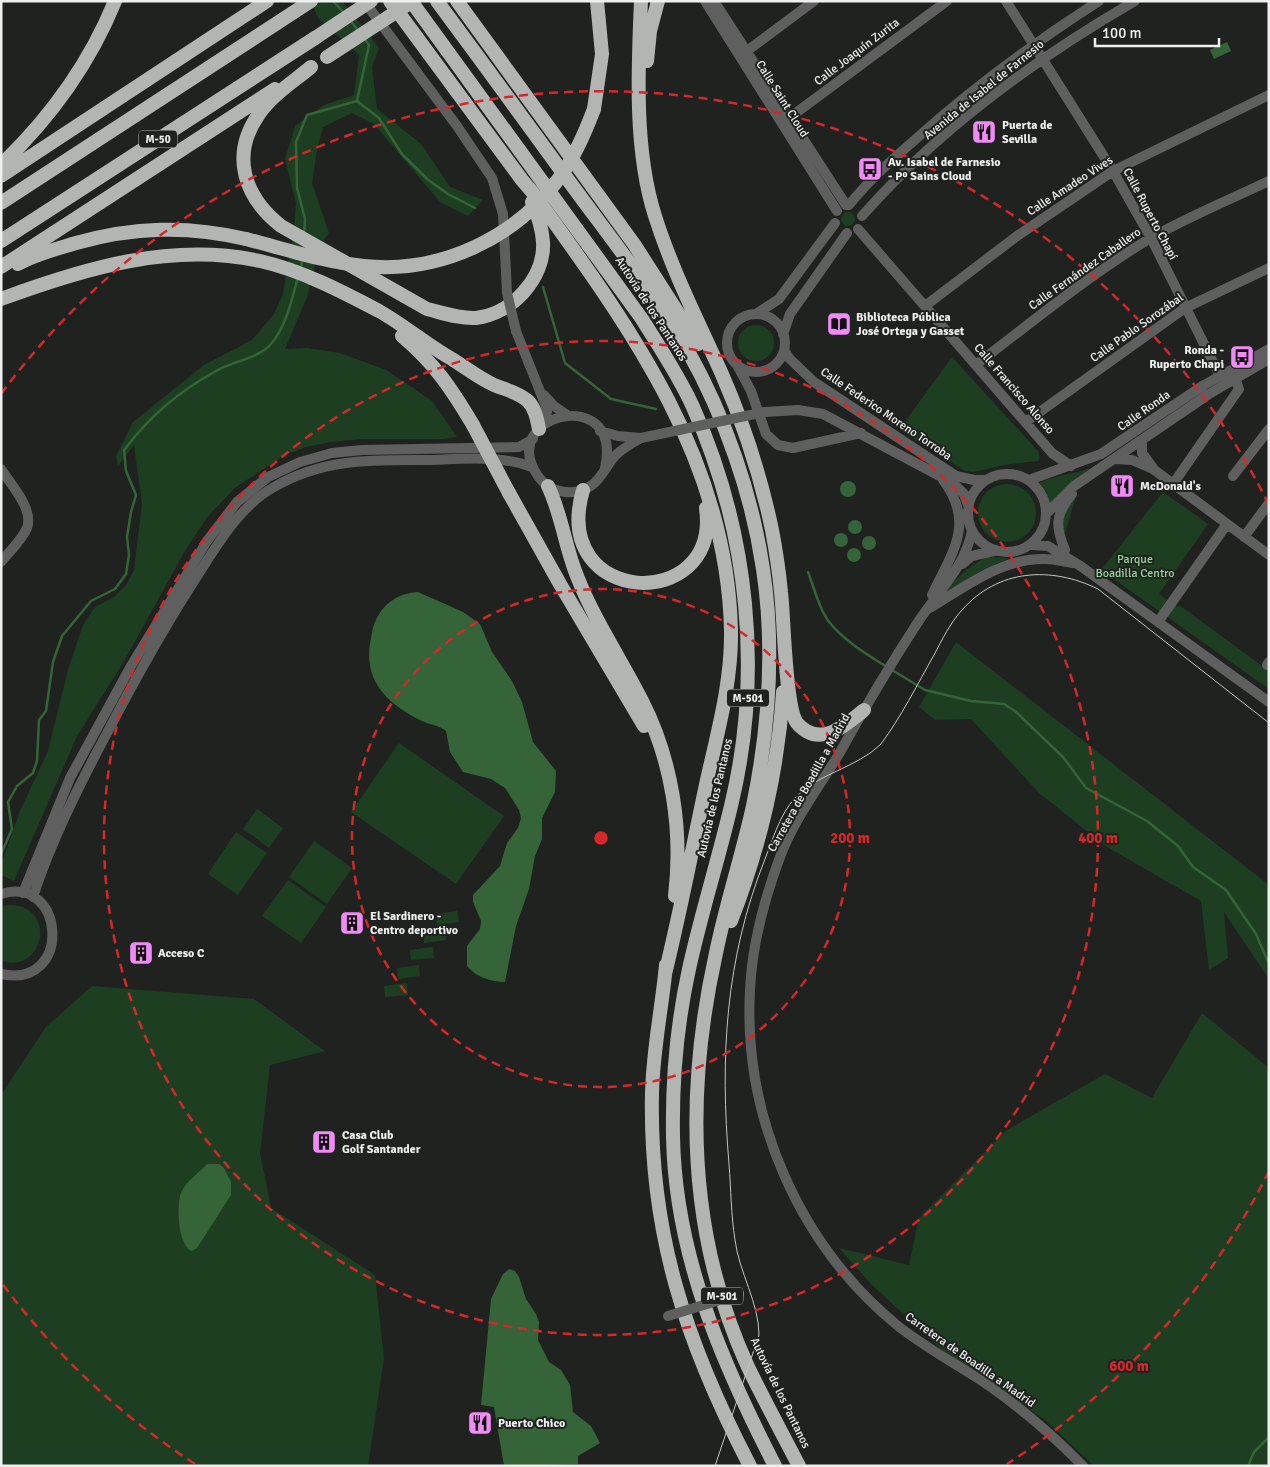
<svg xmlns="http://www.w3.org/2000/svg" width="1270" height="1467" viewBox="0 0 1270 1467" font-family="Signika,sans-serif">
  <rect width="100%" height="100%" fill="#202220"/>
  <path fill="#1e3e21" d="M 311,1 L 342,1 L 379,48 L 372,67 L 377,109 L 421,144 L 450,187 L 483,200 L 468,216 L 440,202 L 374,124 L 352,113 L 323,127 L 317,149 L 312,183 L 329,233 L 320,244 L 307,297 L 285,349 L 307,348 L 340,353 L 386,370 L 432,401 L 457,437 L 443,439 L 360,439 L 331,442 L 306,447 L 285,455 L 236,487 L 208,516 L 186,549 L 123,663 L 77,736 L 14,881 L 1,875 L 1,865 L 20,811 L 48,751 L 68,670 L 83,625 L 95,607 L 114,597 L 126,585 L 134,570 L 142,504 L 134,445 L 118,466 L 116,456 L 133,422 L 204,365 L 252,340 L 274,314 L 283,294 L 294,229 L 296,203 L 285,159 L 295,126 L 324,105 L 354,95 L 359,55 L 318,18 Z
    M841 219a7 7 0 1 1 14 0a7 7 0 1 1-14 0Z
    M738 343a18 18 0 1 1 36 0a18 18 0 1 1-36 0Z
    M 952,357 L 1038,451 L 1040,457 L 1038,461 L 1004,465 L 974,472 L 965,471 L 899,430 Z
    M 1091,468 L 1072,481 L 1050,506 L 1047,493 L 1039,483 C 1056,475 1074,474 1091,468 Z
    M978 513a29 29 0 1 1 58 0a29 29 0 1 1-58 0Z
    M 1163,492 L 1208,524 L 1159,594 L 1177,607 L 1179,605 L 1269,671 L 1269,689 L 1101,570 Z
    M 1076,496 L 1066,530 L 1063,535 L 1062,518 Z
    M 988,557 L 1009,558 L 981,571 L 940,598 C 954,581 967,565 988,557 Z
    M 956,642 L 1269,885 L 1269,979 L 1224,912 L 1228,958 L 1209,970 L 1201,901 L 1107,847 L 1039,793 L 971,719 L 935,720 L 919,707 Z
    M 399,743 L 504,816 L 456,884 L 351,812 Z
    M 257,809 L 283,828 L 269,848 L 243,829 Z
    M 236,832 L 267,853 L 238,895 L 208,874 Z
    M 314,841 L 352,868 L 327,904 L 289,877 Z
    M 288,880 L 326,907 L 301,943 L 262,916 Z
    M 7,905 C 60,904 43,977 1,960 L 1,907 Z
    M 457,911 L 459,922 L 437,925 L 436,914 Z
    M 445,929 L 446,940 L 424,943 L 423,931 Z
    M 433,947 L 434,958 L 411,960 L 410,950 Z
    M 419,965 L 420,976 L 398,979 L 397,968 Z
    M 407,983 L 408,995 L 385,997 L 384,986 Z
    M 92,986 L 254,999 L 325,1051 L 270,1065 L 260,1153 L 271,1208 L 375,1275 L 384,1358 L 368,1466 L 1,1466 L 1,1095 L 46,1027 Z
    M 1202,1013 L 1269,1068 L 1269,1466 L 1094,1466 L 1045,1420 L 941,1349 L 870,1283 L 839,1248 L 909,1265 L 919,1218 L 1007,1130 L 1105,1074 L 1152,1098 Z"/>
  <path fill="#346437" d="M 1227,42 L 1231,51 L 1214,59 L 1210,50 Z
    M840 489a8 8 0 1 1 16 0a8 8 0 1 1-16 0Z
    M848 527a7 7 0 1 1 14 0a7 7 0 1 1-14 0Z
    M834 540a7 7 0 1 1 14 0a7 7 0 1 1-14 0Z
    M862 543a7 7 0 1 1 14 0a7 7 0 1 1-14 0Z
    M847 555a7 7 0 1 1 14 0a7 7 0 1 1-14 0Z
    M 418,592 L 463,612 L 480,624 L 492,652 L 512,681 L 522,702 L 533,742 L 556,771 L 555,792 L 542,818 L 542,839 L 535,856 L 529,889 L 516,926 L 505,982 C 491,982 476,977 467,966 L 467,946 L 480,929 L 481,921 L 473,902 L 473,895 L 500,866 L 507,843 L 518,828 L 521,818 L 519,810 L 505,788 L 491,779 L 463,772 L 450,752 L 446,731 C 439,725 430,725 422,721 C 386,703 362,680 371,638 C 372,632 373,625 376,620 C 384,602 400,593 418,592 Z
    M 207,1164 L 219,1164 L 224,1168 L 231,1182 L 231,1195 L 197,1248 L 192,1251 C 178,1246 176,1206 181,1193 C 186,1181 198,1174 207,1164 Z
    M 509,1269 L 515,1271 L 519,1277 L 526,1299 L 536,1314 L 539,1322 L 538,1340 L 549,1362 L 561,1370 L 570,1385 L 573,1412 L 591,1426 L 600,1443 L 578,1456 L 578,1464 L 504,1466 L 494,1407 L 481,1405 L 491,1299 L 503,1274 Z"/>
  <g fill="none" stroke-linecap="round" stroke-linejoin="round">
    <path stroke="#346437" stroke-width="2.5" d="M 333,1 L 345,14
      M 350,20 L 359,32
      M 364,38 L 369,45 L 357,101 L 379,118 L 402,154 L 427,179 L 448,194 L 475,208
      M 304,233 L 305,219 L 297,188 L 296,142 L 307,115 L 357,101
      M 300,270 L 303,258
      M 543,287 L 565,363 L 611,399 L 656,409
      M 808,572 C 813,585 817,600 823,612 C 834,635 866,654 887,667
      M 892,670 L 925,690 L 971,701 L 1004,704 L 1015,711 L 1063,757 L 1086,788 L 1147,821 L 1178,846 L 1193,867 L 1226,890 L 1256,934 L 1269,964
      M 1,854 L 12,829 L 8,802 L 17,786 L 33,773 L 37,761 L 39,720 L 46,711 L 53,662 L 62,636 L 91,601 L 115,589 L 126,574 L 129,555 L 127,537 L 131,512 L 136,495 L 126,471 L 124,450 C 150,416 178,392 216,371 C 232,361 258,359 271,344 C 286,327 292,299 298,277
      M 1248,1466 L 1254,1452 L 1269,1437"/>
    <path stroke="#5e5f5e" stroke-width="10" d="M 364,1 L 457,126 L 492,178 L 503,214 L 506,272
      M 705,1 L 837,211
      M 714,1 L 846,205
      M 1006,1 L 1113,171 L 1151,238 L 1220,376
      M 743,54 L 814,1
      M 785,121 L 947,1
      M 849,205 C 869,180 893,159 917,138 C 974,87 1035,42 1099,1
      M 862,216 C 939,129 1035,59 1135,1
      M 858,229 L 1052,453 L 1071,466
      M 925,306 L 1017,236 L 1113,171 L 1269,95
      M 756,314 L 779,299 L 835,223
      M727 343a29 29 0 1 1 58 0a29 29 0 1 1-58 0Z
      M 516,331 L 545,404 L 547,412 L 544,424
      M 783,334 L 790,314 L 847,233
      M 784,350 L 789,358 L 814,382 L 956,476 L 974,480 L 985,480
      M 977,364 C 1033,321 1088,276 1149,239 C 1187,217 1229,200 1269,181
      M 737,365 L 751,391 L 766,434 L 778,445 L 793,448 L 861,433
      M 544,395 L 554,406 L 567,415
      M 765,412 L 798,410 L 823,414 L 953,483 L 964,494 L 968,505
      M 1027,421 L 1185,308 L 1269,268
      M 600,431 L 618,436 L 641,438
      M 1142,441 L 1142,453 L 1153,468
      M 1115,459 L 1132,460 L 1153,469 L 1269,555
      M 605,468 C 624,383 495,414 538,476 C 550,494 576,497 592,485 C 602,478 607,464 616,455 C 623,448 632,443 641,438
      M 1,469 C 11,485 34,509 27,528 C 22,540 9,552 1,562
      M968 513a39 39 0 1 1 78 0a39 39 0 1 1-78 0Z
      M 1233,476 L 1269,429
      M 1029,480 L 1101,454 L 1204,385 L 1269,349
      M 1173,484 L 1239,389 L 1235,378
      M 1046,514 L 1074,486 L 1209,394 L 1269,359
      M 972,530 C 966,566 937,593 918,622 C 890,665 864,709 839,754 C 819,787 793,821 780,857 C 764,900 752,945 750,990 C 743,1117 799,1245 898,1326 C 926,1348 958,1365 988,1385 C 1022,1409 1054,1436 1083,1466
      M 1244,537 L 1269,503
      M 1031,545 L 1048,546 L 1079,565 L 1269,702
      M 1065,550 C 1055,526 1055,515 1072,494
      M 962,564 L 972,556 L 994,551
      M 932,595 C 952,553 976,523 943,480
      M 930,608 C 965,587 1003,557 1046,559 C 1055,559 1064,562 1073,563
      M 1158,622 L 1227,524
      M 1267,665 L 1269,662
      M 23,893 L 70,778 L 131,666 L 207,541 L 237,502 L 268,477 L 300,462 L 332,453 L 362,450 L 519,447 L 533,439
      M 1,894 C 66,874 73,990 1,974
      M 33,897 C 51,841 78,787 106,735 C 133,683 162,631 194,581 C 216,547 238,507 274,487 C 324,458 372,460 428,460 C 462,459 501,455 532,467"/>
    <path stroke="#b2b5b2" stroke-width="14" d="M 390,1 L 522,180 L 533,193 C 629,326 727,458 731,630 C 732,681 718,731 707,780 C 693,845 681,909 665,974
      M 411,1 L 642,319 C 660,348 679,376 693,407 C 749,532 763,674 731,806 C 718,861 701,914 689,969 C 677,1024 672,1080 673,1136 C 675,1255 722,1363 775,1466
      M 437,1 C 483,63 528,125 574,188 C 613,241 655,294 688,351 C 725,417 752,494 763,569 C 775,648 769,728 753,806 C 742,856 726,904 716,953 C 685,1093 687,1234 748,1367 C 764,1400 782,1433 799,1466
      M 457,1 L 634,244 L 698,344
      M 641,1 C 638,69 634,150 655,216 C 672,270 698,321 721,372 C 743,422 761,477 772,530 C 776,551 779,571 781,592 C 784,616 785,708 797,723 C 819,749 845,726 864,710
      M 647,61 L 650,31 L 658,1
      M 311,67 C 293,82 272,95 259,114 C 230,155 244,197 281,226 L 427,309 C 443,313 460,319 476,318 C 512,314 545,278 543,242 C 542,227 538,215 532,202
      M 594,109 L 602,54 L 597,1
      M 1,165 C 51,117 89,65 115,1
      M 1,176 L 267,1
      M 1,203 L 311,1
      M 1,241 L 315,38
      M 18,264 C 36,254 56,249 76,243 C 133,227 187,225 246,239
      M 1,267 L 275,89
      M 1,299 C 85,268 171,242 260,261 C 301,270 343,292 379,311 C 404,325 427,345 452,359 C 466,368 479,378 494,385 C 506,390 518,392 528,401 C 535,408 537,419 539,429
      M 402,336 C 435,364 451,388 473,425
      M 548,486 C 562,515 565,547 577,576 C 594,620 621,659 642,701 C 672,760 683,830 675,896
      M 583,490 C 549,607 721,614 706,508
      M 509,493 L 560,584 L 644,726
      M 731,921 C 760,847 778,772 783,692
      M 666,965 C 662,1008 653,1049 652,1093 C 649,1233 686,1343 750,1466"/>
    <path stroke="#c3c4c3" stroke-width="1" d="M 715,1466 L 759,1335 C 759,1303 739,1272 735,1240 C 731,1215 731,1189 729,1164 C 720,1057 725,960 765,859 C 773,839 780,814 795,798 C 816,774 857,768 881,744 C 901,717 917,685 934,655 C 942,640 950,623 962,610 C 998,569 1051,566 1098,589 L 1269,723"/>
    <path stroke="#5e5f5e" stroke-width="10" d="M 506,272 L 507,293 L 516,331
      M 641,438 L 765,412
      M 668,1316 L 739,1294"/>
    <path stroke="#b2b5b2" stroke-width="14" d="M 315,38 L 371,1
      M 327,57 L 413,1
      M 246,239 C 285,249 324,262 364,266 C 440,274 516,238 560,177 C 575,156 585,133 594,109
      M 473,425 L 509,493"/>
  </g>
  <g fill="none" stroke="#d62828" stroke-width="2.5" stroke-dasharray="9 6">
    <circle cx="601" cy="838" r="249"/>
    <circle cx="601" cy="838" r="497"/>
    <path d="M1269 1171A746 746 0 0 1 1007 1464M195 1464A746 746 0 0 1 1 1282M1 394A746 746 0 0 1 1269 505"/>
  </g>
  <defs>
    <symbol id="restaurant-square" viewBox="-11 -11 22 22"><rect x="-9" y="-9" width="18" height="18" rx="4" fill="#f08bf5" stroke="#202220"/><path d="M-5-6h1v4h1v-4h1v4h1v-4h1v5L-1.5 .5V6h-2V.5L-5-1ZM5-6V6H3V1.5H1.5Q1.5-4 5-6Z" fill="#111"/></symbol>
    <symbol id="bus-square" viewBox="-11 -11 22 22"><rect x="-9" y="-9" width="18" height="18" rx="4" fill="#f08bf5" stroke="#202220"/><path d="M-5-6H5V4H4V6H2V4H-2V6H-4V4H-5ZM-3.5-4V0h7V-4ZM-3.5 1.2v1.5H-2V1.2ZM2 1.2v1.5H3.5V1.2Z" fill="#111"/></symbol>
    <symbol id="library-square" viewBox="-11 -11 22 22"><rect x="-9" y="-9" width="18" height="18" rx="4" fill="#f08bf5" stroke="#202220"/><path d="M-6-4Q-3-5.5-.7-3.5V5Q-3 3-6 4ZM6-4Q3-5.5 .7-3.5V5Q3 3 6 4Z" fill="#111"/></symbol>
    <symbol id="building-square" viewBox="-11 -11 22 22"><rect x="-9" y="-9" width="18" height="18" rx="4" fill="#f08bf5" stroke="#202220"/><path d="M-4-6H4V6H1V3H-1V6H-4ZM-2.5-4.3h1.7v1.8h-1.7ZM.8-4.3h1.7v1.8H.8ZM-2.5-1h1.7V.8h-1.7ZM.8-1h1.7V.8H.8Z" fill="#111"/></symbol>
  </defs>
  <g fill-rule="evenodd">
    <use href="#restaurant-square" x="970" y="118" width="28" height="28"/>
    <use href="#bus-square" x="856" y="155" width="28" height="28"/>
    <use href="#library-square" x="825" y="310" width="28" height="28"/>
    <use href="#bus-square" x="1228" y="343" width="28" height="28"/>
    <use href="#restaurant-square" x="1108" y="472" width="28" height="28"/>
    <use href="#building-square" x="338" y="909" width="28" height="28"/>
    <use href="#building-square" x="127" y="939" width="28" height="28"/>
    <use href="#building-square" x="310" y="1128" width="28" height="28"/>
    <use href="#restaurant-square" x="466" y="1409" width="28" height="28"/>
  </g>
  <g text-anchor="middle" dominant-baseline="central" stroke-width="4" stroke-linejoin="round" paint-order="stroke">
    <g fill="#202220" stroke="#b0b2b0" stroke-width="1">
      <rect x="139" y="130.5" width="38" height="17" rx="4"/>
      <rect x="727" y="689.5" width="42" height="17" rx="4"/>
      <rect x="701" y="1287.5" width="42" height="17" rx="4"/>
    </g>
    <g font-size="11" font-weight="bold" fill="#eeefee">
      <text x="158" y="139">M-50</text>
      <text x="748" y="698">M-501</text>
      <text x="722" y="1296">M-501</text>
    </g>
    <g font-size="12" fill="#eeefee" stroke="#202220">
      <text transform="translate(857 52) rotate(-37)">Calle Joaquín Zurita</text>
      <text transform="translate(984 90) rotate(-39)">Avenida de Isabel de Farnesio</text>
      <text transform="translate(782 99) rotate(58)">Calle Saint Cloud</text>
      <text transform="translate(1070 186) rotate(-33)">Calle Amadeo Vives</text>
      <text transform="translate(1150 214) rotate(62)">Calle Ruperto Chapí</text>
      <text transform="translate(1085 269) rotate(-35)">Calle Fernández Caballero</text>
      <text transform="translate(651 309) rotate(57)">Autovía de los Pantanos</text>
      <text transform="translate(1137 328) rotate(-35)">Calle Pablo Sorozábal</text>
      <text transform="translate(1014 389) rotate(49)">Calle Francisco Alonso</text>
      <text transform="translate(1144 411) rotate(-35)">Calle Ronda</text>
      <text transform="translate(886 414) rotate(34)">Calle Federico Moreno Torroba</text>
      <text transform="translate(809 783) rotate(-61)">Carretera de Boadilla a Madrid</text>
      <text transform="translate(715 798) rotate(-77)">Autovía de los Pantanos</text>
      <text transform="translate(970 1360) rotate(35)">Carretera de Boadilla a Madrid</text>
      <text transform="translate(780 1393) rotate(64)">Autovía de los Pantanos</text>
    </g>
    <g font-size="12" font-weight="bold" fill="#eeefee" stroke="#202220" text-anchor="start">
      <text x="1002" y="125">Puerta de<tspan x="1002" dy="14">Sevilla</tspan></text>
      <text x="888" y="162">Av. Isabel de Farnesio<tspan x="888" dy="14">- Pº Sains Cloud</tspan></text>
      <text x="856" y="317">Biblioteca Pública<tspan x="856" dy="14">José Ortega y Gasset</tspan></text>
      <text x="1224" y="350" text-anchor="end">Ronda -<tspan x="1224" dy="14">Ruperto Chapi</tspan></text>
      <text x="1140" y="486">McDonald's</text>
      <text x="370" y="916">El Sardinero -<tspan x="370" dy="14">Centro deportivo</tspan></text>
      <text x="158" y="953">Acceso C</text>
      <text x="342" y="1135">Casa Club<tspan x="342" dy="14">Golf Santander</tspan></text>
      <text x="498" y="1423">Puerto Chico</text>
    </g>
    <g font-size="12" fill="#91d894" stroke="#202220">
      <text x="1135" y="559">Parque<tspan x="1135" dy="14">Boadilla Centro</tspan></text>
    </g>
  </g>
  <circle cx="601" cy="838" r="8" fill="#d62828" stroke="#202220" stroke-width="2.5"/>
  <g font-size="15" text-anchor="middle" font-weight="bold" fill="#d62828" stroke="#202220" stroke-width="4" stroke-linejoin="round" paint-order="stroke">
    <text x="850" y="843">200 m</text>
    <text x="1098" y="843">400 m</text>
    <text x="1129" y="1371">600 m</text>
  </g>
  <rect width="1270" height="1467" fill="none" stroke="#eeefee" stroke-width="5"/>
  <path d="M1095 38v8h124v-8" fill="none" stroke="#eeefee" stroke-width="2.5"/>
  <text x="1102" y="38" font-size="15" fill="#eeefee" stroke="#202220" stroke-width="4" paint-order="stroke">100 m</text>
</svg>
